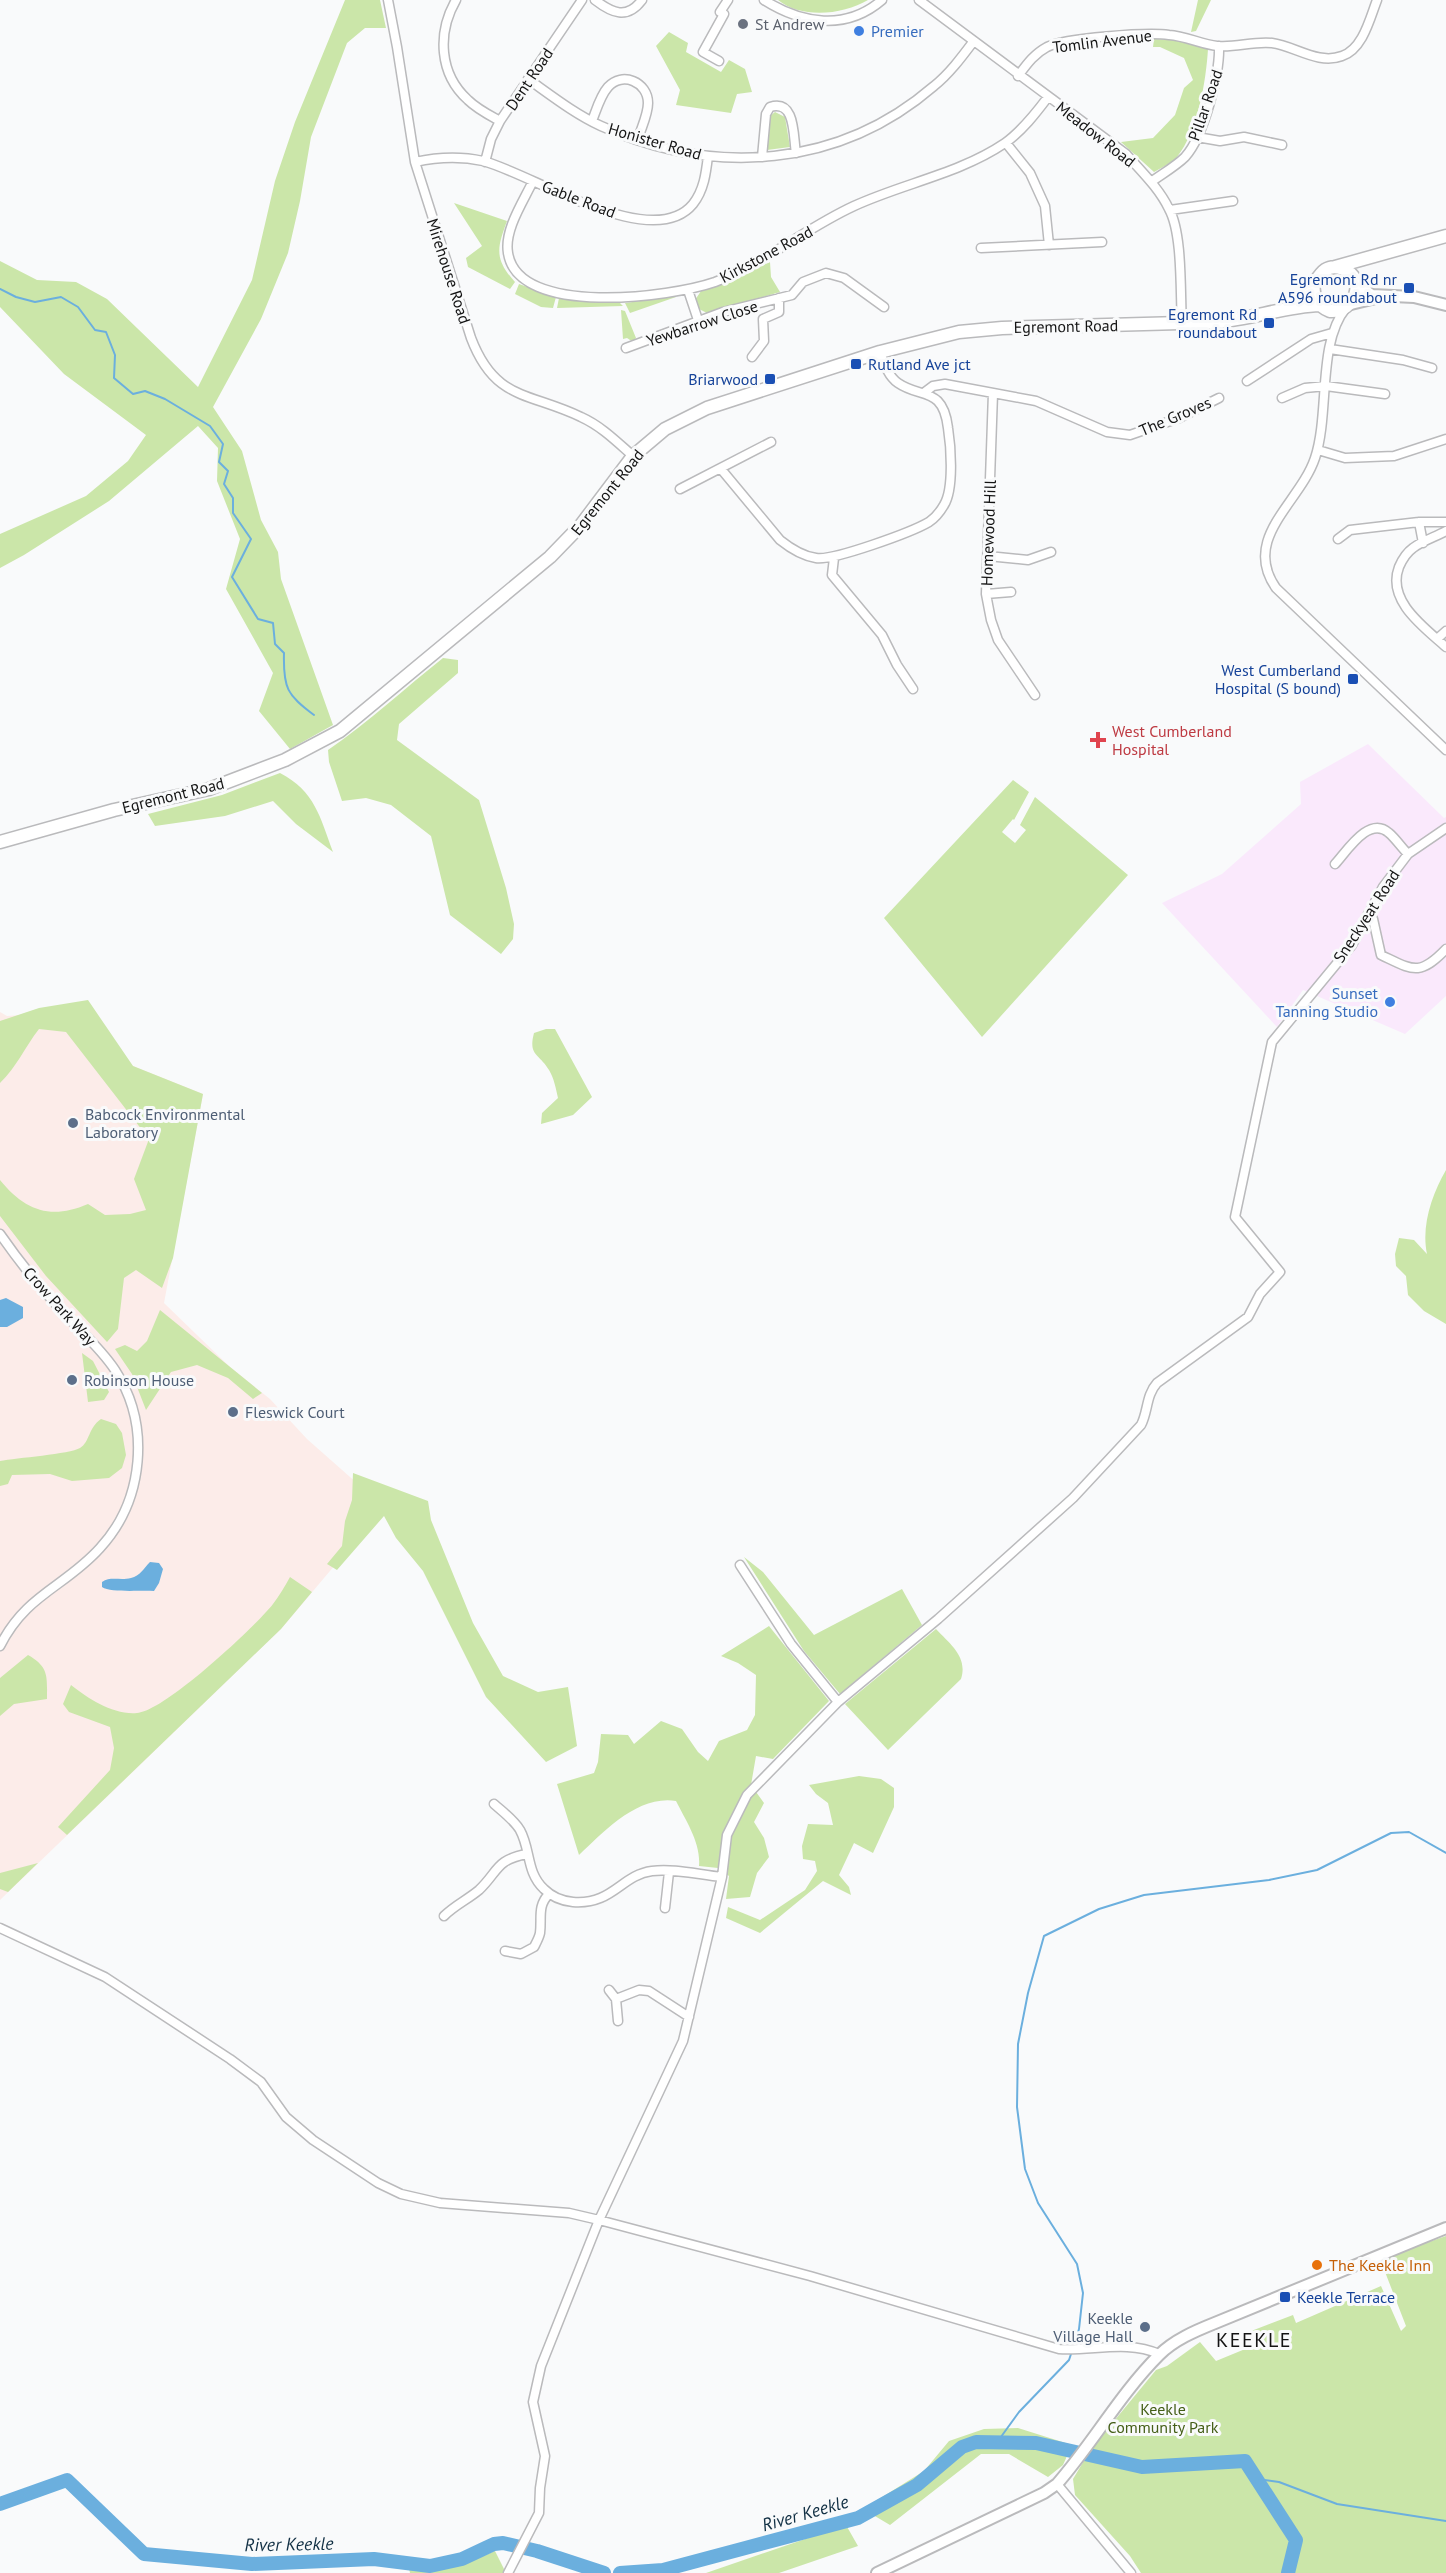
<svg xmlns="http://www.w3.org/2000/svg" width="1446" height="2573" viewBox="0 0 1446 2573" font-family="'PT Sans',sans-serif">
  <rect width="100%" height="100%" fill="#f9fafb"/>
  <path fill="#fcece9" d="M 90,1010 L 133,1066 L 203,1094 L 164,1303 L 230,1367 L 270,1399 L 307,1439 L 384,1507 L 281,1629 L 0,1900 L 0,1012 L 7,1016 Z"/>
  <path fill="#fae9fc" d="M 1368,744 L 1444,818 L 1446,817 L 1446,996 L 1405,1034 L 1303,990 L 1277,1027 L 1162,903 L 1222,874 L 1301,804 L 1300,782 Z"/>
  <path fill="#cbe6a9" d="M 345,0 L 380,0 L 386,28 L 365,28 L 347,43 L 311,137 L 300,201 L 288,253 L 261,319 L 213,407 L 242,451 L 261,520 L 278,552 L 281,579 L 333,725 L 290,749 L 259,711 L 273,673 L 226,589 L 240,539 L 217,481 L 218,448 L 198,426 L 109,501 L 24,555 L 0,568 L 0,534 L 86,496 L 128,461 L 146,435 L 64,374 L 0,307 L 0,261 L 37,280 L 76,282 L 107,299 L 198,387 L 252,280 L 275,181 L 295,122 Z
    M 778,0 L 868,0 C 843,15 801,19 778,0 Z
    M 1198,0 L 1211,0 L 1196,31 L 1191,32 Z
    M 669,32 L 688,43 L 686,52 L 721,72 L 729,60 L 745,69 L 752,92 L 737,94 L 731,113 L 676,105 L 680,90 L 656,46 Z
    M 1154,39 L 1174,40 L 1208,49 C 1206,81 1198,131 1177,157 C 1172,163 1161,168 1154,172 L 1121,142 L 1153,138 L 1175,115 L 1184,88 L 1193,80 L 1184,58 L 1160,47 L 1153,47 Z
    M 775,112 L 785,117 L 790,147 L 767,150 L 770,116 Z
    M 454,203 L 507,221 C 497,248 494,259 515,282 L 510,289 L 468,267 L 466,258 L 482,246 Z
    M 770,262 L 771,277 L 780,292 L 707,313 L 697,308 L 695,300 L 701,291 Z
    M 519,284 L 556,297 L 553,308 L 541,307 L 515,294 Z
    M 676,297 L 630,313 L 625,303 L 671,297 Z
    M 559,298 L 620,303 L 623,306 L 557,308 Z
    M 621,310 L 625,311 L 636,338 L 633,342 L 627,338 L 623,339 Z
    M 443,658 L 458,660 L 458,673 L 399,724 L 397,740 L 479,800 L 506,888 L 514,924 L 513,939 L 501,954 L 450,915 L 431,836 L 391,805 L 366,798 L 342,801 L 329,762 L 328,750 C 369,722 405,688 443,658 Z
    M 280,773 C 315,791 320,817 333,852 L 296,824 L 273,801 L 225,816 L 155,826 L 148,814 L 222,795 Z
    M 1013,780 L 1029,792 L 1014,820 L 1013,819 L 1002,832 L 1015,843 L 1026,830 L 1020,825 L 1035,797 L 1128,875 L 982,1037 L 884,918 Z
    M 88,1000 L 133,1066 L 203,1094 L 173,1258 L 162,1288 L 136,1270 L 124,1278 L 118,1329 L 107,1342 L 46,1276 L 0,1216 L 0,1180 C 25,1211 51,1220 88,1204 L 105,1215 L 130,1214 L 146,1210 L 134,1179 L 149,1139 L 66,1032 L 39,1029 C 25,1047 16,1068 0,1083 L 0,1021 L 39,1008 Z
    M 546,1029 L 555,1029 L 592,1097 L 573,1115 L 541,1124 L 542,1113 L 558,1098 C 556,1089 554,1078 549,1070 C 539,1053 528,1056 534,1033 Z
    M 1446,1170 L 1446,1324 L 1424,1311 L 1408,1295 L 1406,1276 L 1396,1266 L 1395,1254 L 1399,1238 L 1414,1240 L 1427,1254 C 1421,1226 1432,1194 1446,1170 Z
    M 160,1310 L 262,1393 L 253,1399 L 228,1378 L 197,1365 L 171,1372 L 146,1410 L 132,1374 L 115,1349 L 125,1345 L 137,1351 L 147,1341 Z
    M 82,1353 L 93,1361 L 109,1392 L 104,1400 L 88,1402 Z
    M 101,1419 L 116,1424 L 122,1433 L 126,1455 L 122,1468 L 109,1478 L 72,1481 L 50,1474 L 12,1475 L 8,1484 L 0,1486 L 0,1461 C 16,1458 70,1454 80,1448 C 90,1442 88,1428 101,1419 Z
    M 353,1473 L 428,1501 L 431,1520 L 473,1623 L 503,1676 L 538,1692 L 568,1687 L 577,1746 L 546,1762 L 486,1697 L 423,1571 L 396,1538 L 384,1516 L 337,1570 L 327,1564 L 342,1546 L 345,1521 L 352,1500 Z
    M 744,1557 L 763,1572 L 814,1635 L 902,1589 L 922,1625 L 840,1694 L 804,1651 Z
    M 290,1577 L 312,1592 L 281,1629 L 67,1835 L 58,1827 L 110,1770 L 114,1748 L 110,1727 L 69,1712 L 63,1704 L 71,1685 C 89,1699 113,1715 137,1713 C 164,1712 255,1627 273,1604 C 279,1596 285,1586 290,1577 Z
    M 769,1626 L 829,1701 L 773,1759 L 756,1756 L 751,1785 L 764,1803 L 754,1822 L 764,1838 L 769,1857 L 757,1873 L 750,1897 L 726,1899 L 729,1876 L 718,1868 L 699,1866 C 701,1843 686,1821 676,1801 C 637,1795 604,1832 579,1855 L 557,1784 L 594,1773 L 598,1762 L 601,1734 L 628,1735 L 634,1744 L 661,1721 L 682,1729 L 698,1752 L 708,1761 L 719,1741 L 747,1730 L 755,1715 L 756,1675 L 738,1663 L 721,1656 Z
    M 936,1629 C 951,1645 968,1657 961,1679 L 888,1750 L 845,1704 Z
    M 28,1655 C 49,1667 47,1676 47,1699 L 14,1704 L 0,1716 L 0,1678 Z
    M 859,1776 L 881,1779 L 894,1788 L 894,1807 L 873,1853 L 854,1843 L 839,1875 L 849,1887 L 851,1895 L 823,1881 L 760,1933 L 726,1918 L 728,1907 L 760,1920 L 805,1890 L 817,1871 L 815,1861 L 803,1859 L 802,1846 L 808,1824 L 833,1825 L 828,1803 L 816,1794 L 809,1785 Z
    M 38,1863 L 8,1892 L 0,1889 L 0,1873 Z
    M 1446,2236 L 1446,2573 L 1141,2573 L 1130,2556 L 1075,2495 L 1073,2479 L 1091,2449 L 1156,2370 L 1167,2366 L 1200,2342 L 1216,2361 L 1250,2347 L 1246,2333 L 1293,2315 L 1296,2323 L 1381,2286 L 1401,2331 L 1406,2326 L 1380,2259 Z
    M 1018,2428 L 1072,2445 L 1063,2465 L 1048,2477 L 1009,2454 L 981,2454 L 890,2525 L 863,2509 L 924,2471 L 949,2441 L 984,2429 Z
    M 846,2525 L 858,2546 L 779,2573 L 706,2573 Z
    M 495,2551 L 506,2573 L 410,2573 L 408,2564 C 446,2570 460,2566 495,2551 Z"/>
  <path fill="#6bafde" d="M 6,1298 L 23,1307 L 23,1318 L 7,1327 L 0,1327 L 0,1300 Z
    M 150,1562 L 159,1563 L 163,1569 L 159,1583 L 154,1591 C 140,1590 111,1593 102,1587 L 102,1582 C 111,1576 120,1581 131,1578 C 140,1576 144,1568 150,1562 Z"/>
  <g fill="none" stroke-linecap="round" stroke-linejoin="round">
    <path stroke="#6bafde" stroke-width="2" d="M 0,289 L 16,297 L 35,302 L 61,297 L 78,307 L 95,330 L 106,332 L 115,355 L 114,378 L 133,394 L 145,391 L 165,399 L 210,426 L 223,444 L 219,462 L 228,471 L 224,484 L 233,498 L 233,513 L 251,539 L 232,577 L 258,619 L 273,623 L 275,644 L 284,653 C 283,688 287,695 314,715
      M 1074,2346 L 1079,2329 L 1083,2293 L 1077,2264 L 1038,2203 L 1025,2169 L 1017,2107 L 1018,2044 L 1028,1993 L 1044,1936 L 1099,1909 L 1144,1895 L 1269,1880 L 1317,1870 L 1391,1833 L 1409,1832 L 1446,1853
      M 998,2441 L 1019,2412 L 1069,2360 L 1072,2351
      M 1257,2479 L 1279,2482 L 1337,2504 L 1446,2521"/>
    <path stroke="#6bafde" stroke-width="14" d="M 0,2504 L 67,2480 L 144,2554 L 252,2564 L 374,2559 L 430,2566 L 462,2559 L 494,2544 L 503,2543 L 537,2551 L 604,2573
      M 620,2573 L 663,2570 L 858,2518 L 917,2485 L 962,2447 L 976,2442 L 1036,2443 L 1142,2467 L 1245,2461 L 1296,2540 L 1288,2573"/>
    <defs>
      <path id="minor" d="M 388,0 L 397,47 L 415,162 L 471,338 C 495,401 529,392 581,417 C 601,426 616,441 633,456
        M 456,0 C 437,33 439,74 468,100 C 477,109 489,115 500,121
        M 595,0 C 612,13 627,20 642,0
        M 764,0 C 802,24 846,31 882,0
        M 919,0 L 1126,154 C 1141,171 1159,188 1169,209 C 1183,234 1180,294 1182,324
        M 719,61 L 703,52 L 724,14 L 720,12 L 728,0
        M 1018,76 C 1027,64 1034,54 1047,47 C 1065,38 1147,32 1169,35 C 1185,36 1201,44 1217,46 C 1235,48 1253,41 1272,43 C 1295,46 1318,65 1342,56 C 1363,49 1370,18 1377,0
        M 528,79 C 552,96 575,114 601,126 C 714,177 839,168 934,86 C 949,74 961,58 973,42
        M 592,121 C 596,111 600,96 608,87 C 622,71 648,82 648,103 C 648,115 641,128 638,139
        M 1197,137 L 1220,141 L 1244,137 L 1282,145
        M 1006,143 L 1030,173 L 1045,206 L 1049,245
        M 762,157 L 766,114 L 770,107 C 796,99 793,136 796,153
        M 415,162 C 438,157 460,156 483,161 C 531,173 652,254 693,204 C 704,190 706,173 708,156
        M 485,162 L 491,139 L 500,121 L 582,0
        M 533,181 C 523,202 504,230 508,253 C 518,318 672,297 715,282 C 765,263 806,228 854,206 C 904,183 959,174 1005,143 C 1022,131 1036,113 1048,97
        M 1151,182 C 1162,174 1176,166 1185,157 C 1204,136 1220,74 1219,46
        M 1170,210 L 1233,201
        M 981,248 L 1102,242
        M 688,290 L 698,320
        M 1346,308 C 1317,343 1330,413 1315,458 C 1300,503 1241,538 1276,588 L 1446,750
        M 626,348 L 723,312 L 792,295 L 803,282 L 826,273 L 844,278 L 884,307
        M 1330,349 L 1403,360 L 1432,368
        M 752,357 L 764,341 L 763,319 L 779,312 L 779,298
        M 1247,381 L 1311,339 L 1332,333
        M 925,392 L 933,386 L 945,384 L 1036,401 L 1107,432 L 1130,435 L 1179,418 L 1219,398
        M 993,393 L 986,594 L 991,620 L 998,640 L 1035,695
        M 1282,398 L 1305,388 L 1326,386 L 1385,394
        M 1318,450 L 1345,458 L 1394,456 L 1446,439
        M 721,469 L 780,540 C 790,548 802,556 816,558 C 833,561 912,532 929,522 C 935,518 940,512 944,505 C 954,489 951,447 948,428 C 943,386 921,399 898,383 C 888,376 884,363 880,352
        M 680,489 L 771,442
        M 1419,522 L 1423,543
        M 1446,531 C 1435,537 1422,541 1413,548 C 1406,553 1402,560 1399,567 C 1386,601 1425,628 1446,647
        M 1338,539 L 1350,530 L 1419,522 L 1446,522
        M 988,556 L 1028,560 L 1051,552
        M 834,558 L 832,575 L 882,635 L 897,665 L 913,689
        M 986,594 L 1011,592
        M 1437,639 L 1446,631
        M 1335,864 C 1347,851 1369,815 1389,833 C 1396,839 1401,847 1408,854
        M 1368,914 L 1373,919 L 1381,955 C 1413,970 1419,977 1446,949
        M 0,1234 C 18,1260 38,1285 60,1309 C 78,1329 100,1347 115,1370 C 151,1425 144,1500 100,1548 C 65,1587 26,1594 0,1646
        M 740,1565 L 791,1644 L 838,1702
        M 494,1804 C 503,1812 514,1820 520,1830 C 531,1850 526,1872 544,1889 C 551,1896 562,1901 573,1902 C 613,1905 621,1875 652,1871 C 674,1868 700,1875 722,1877
        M 665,1908 L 669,1872
        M 444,1916 C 455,1905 467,1900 479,1890 C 499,1871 495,1860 527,1854
        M 0,1928 L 105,1977 L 230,2059 L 261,2082 L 286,2117 L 313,2140 L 378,2183 L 401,2194 L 440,2203 L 569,2213 L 599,2220 L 810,2276 L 1059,2349 C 1094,2351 1127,2340 1159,2354
        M 505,1951 L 521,1954 L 534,1947 C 536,1943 539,1938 540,1933 C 542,1918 537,1906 549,1894
        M 609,1990 L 616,1999 L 618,2021
        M 616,1999 L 639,1990 L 649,1991 L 689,2017
        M 1057,2484 L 1131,2573
        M 508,2573 L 539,2513 L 540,2488 L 545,2456 L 533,2402 L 541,2366 L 599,2220 L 683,2041 L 722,1877 L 727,1835 L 747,1795 L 838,1702 L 938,1619 L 1073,1498 L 1141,1425 C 1148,1412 1146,1395 1157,1383 L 1248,1317 L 1260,1294 L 1280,1272 L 1235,1217 L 1272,1042 L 1352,945 L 1383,887 L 1408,854 L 1446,828"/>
      <path id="major" d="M 1356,284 L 1372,295 L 1414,297 L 1446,305
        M 1351,304 L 1380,297
        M 877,2573 L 1044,2493 L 1057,2484 C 1093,2443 1120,2394 1159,2355 C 1174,2340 1195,2331 1215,2323 L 1446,2228"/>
      <path id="highway" d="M 1335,267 L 1446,236
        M 1289,305 C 1295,302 1302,297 1308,292 C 1318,281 1322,261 1343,269 C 1368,278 1355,313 1330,311 C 1318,306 1312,297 1314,284
        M 0,842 L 114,810 L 209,789 L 285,760 L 340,731 L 550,557 L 581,525 L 633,456 L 665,429 L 707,408 L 880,352 L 959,332 L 1002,328 L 1217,322 C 1252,319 1285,306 1320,305"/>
    </defs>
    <use href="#minor" stroke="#bababc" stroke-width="11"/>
    <use href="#major" stroke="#bababc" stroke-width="14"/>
    <use href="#highway" stroke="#bababc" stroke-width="15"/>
    <use href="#minor" stroke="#fff" stroke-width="8"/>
    <use href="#major" stroke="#fff" stroke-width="10"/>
    <use href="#highway" stroke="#fff" stroke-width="12"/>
  </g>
  <circle fill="#6b7280" stroke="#f9fafb" stroke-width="2" cx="743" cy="24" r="6"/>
  <g fill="#3f7fe0" stroke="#f9fafb" stroke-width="2">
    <circle cx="859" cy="31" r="6"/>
    <circle cx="1390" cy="1002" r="6"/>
  </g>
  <g fill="#1a4fb4" stroke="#f9fafb" stroke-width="2">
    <rect x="1403" y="282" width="12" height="12" rx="3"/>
    <rect x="1263" y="317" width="12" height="12" rx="3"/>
    <rect x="850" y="358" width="12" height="12" rx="3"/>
    <rect x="764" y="373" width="12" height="12" rx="3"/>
    <rect x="1347" y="673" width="12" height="12" rx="3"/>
    <rect x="1279" y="2291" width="12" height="12" rx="3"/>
  </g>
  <path fill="#e0444e" stroke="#f9fafb" stroke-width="2" d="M1095 731h6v6h6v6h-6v6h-6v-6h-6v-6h6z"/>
  <g fill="#5c6f8a" stroke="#f9fafb" stroke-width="2">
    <circle cx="73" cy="1123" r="6"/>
    <circle cx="72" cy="1380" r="6"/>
    <circle cx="233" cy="1412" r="6"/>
    <circle cx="1145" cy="2327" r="6"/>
  </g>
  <circle fill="#e8710a" stroke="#f9fafb" stroke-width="2" cx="1317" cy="2265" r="6"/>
  <g text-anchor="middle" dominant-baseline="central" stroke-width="6" stroke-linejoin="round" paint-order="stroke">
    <g font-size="16" fill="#5b616d" stroke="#f9fafb" text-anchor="start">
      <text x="755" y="24">St Andrew</text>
    </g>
    <g font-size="16" fill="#366cbe" stroke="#f9fafb" text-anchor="start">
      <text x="871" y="31">Premier</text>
      <text x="1378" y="993" text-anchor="end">Sunset<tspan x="1378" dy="18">Tanning Studio</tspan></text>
    </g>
    <g font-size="16" fill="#141414" stroke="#f9fafb">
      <text transform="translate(1102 41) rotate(-7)">Tomlin Avenue</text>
      <text transform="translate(529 79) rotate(-56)">Dent Road</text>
      <text transform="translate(1205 105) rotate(-71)">Pillar Road</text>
      <text transform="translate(1096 134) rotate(38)">Meadow Road</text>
      <text transform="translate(655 141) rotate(16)">Honister Road</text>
      <text transform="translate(579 199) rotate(21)">Gable Road</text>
      <text transform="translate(766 254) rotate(-28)">Kirkstone Road</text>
      <text transform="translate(449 271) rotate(72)">Mirehouse Road</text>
      <text transform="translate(702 323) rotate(-18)">Yewbarrow Close</text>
      <text transform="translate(1066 326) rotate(-1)">Egremont Road</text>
      <text transform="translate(1175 416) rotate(-23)">The Groves</text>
      <text transform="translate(607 492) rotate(-51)">Egremont Road</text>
      <text transform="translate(988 533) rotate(-88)">Homewood Hill</text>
      <text transform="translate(173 795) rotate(-14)">Egremont Road</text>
      <text transform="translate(1366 916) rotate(-57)">Sneckyeat Road</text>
      <text transform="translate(60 1306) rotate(48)">Crow Park Way</text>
    </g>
    <g font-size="16" fill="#164399" stroke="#f9fafb" text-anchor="end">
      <text x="1397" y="279">Egremont Rd nr<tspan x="1397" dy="18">A596 roundabout</tspan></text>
      <text x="1257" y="314">Egremont Rd<tspan x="1257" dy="18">roundabout</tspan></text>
      <text x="868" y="364" text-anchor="start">Rutland Ave jct</text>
      <text x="758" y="379">Briarwood</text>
      <text x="1341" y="670">West Cumberland<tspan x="1341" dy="18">Hospital (S bound)</tspan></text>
      <text x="1297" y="2297" text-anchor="start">Keekle Terrace</text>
    </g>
    <g font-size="16" fill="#be3a42" stroke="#f9fafb" text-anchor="start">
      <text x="1112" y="731">West Cumberland<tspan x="1112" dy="18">Hospital</tspan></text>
    </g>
    <g font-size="16" fill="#4e5e75" stroke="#f9fafb" text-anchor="start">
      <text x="85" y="1114">Babcock Environmental<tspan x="85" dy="18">Laboratory</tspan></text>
      <text x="84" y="1380">Robinson House</text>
      <text x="245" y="1412">Fleswick Court</text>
      <text x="1133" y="2318" text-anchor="end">Keekle<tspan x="1133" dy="18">Village Hall</tspan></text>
    </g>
    <g font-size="16" fill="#c56008" stroke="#f9fafb" text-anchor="start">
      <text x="1329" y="2265">The Keekle Inn</text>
    </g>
    <g font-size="16" fill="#455f18" stroke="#f9fafb">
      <text x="1163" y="2409">Keekle<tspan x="1163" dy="18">Community Park</tspan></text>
    </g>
    <g font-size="18" font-style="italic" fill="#123044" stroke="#f9fafb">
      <text transform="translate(805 2513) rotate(-16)">River Keekle</text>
      <text transform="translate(289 2544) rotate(-1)">River Keekle</text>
    </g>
    <g font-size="20" letter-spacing="1.5" fill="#141414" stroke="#f9fafb">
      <text x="1254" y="2340">KEEKLE</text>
    </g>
  </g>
</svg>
